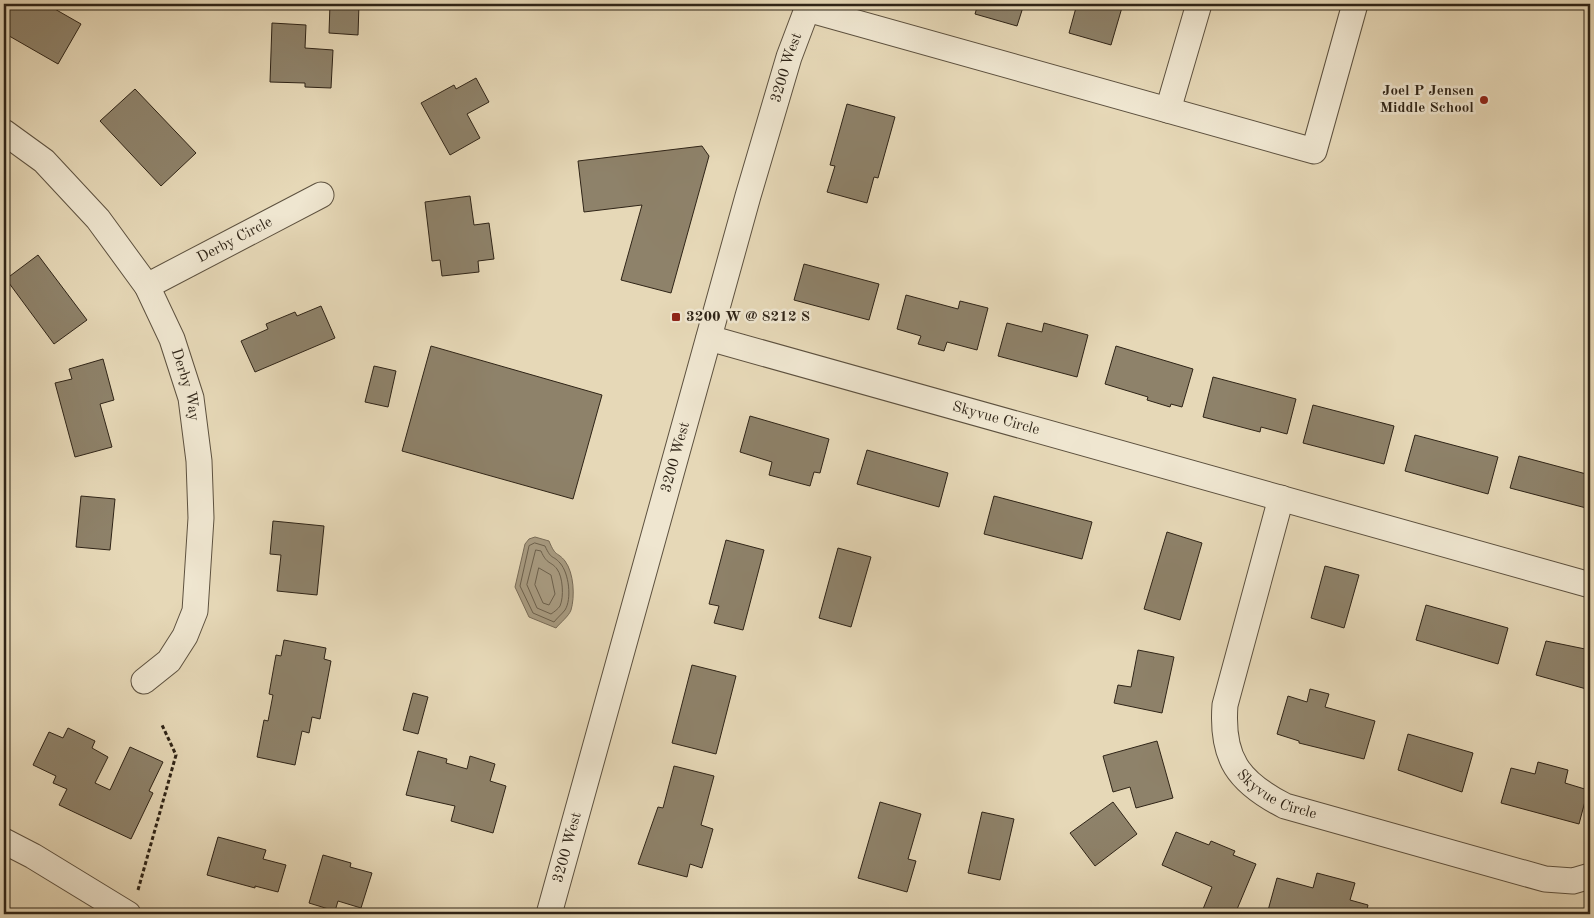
<svg xmlns="http://www.w3.org/2000/svg" width="1594" height="918" viewBox="0 0 1594 918" font-family="'Old Standard TT',serif">
  <rect width="100%" height="100%" fill="#e6d8b7"/>
  <filter id="stains"><feTurbulence type="fractalNoise" baseFrequency=".004" numOctaves="4"/><feColorMatrix values="0 0 0 0 .2 0 0 0 0 .09 0 0 0 0 .02 0 0 0 .5 -.17"/></filter>
  <radialGradient id="worn" r=".72"><stop offset=".6" stop-color="#630" stop-opacity="0"/><stop offset="1" stop-color="#630" stop-opacity=".3"/></radialGradient>
  <path fill="#a89b81" stroke="#786b57" d="M 535,537 L 549,541 C 556,558 557,551 565,561 C 574,573 575,597 571,610 C 569,616 560,623 556,628 L 529,617 L 515,587 L 525,544 L 529,539 Z"/>
  <g fill="none" stroke-linecap="round" stroke-linejoin="round">
    <path stroke="#6c604c" stroke-width="1" d="M 535,543 L 545,546 C 552,561 552,554 560,563 C 569,573 572,599 565,610 C 562,614 557,618 554,622 L 533,613 L 520,586 L 529,546 Z
      M 536,550 L 541,551 C 547,565 551,561 557,569 C 563,577 564,597 560,606 C 558,609 554,612 551,614 L 537,608 L 527,585 Z
      M 539,568 L 551,575 L 555,594 L 549,605 L 543,603 L 535,585 Z"/>
  </g>
  <path fill="#8e826a" stroke="#2f2417" d="M 4,4 L 46,4 L 81,24 L 58,64 L 4,33 Z
    M 330,4 L 359,4 L 358,35 L 329,33 Z
    M 978,4 L 1024,4 L 1017,26 L 975,14 Z
    M 1077,4 L 1123,4 L 1111,45 L 1069,33 Z
    M 272,23 L 306,25 L 305,48 L 333,50 L 331,88 L 305,87 L 305,83 L 270,82 Z
    M 476,78 L 489,102 L 467,114 L 480,138 L 450,155 L 421,103 L 454,85 L 456,89 Z
    M 135,89 L 196,153 L 161,186 L 100,121 Z
    M 847,104 L 895,117 L 878,178 L 874,177 L 867,203 L 827,192 L 835,166 L 830,165 Z
    M 702,146 L 709,156 L 671,293 L 621,280 L 642,205 L 584,212 L 578,161 Z
    M 470,196 L 474,225 L 489,223 L 494,259 L 478,261 L 479,272 L 442,276 L 440,260 L 432,261 L 425,202 Z
    M 38,255 L 87,320 L 54,344 L 6,279 Z
    M 804,264 L 879,284 L 869,320 L 794,300 Z
    M 906,295 L 958,309 L 960,301 L 988,308 L 977,350 L 947,342 L 944,351 L 918,344 L 921,336 L 897,329 Z
    M 321,306 L 335,338 L 255,372 L 241,341 L 268,329 L 266,324 L 295,312 L 297,316 Z
    M 1007,323 L 1042,332 L 1044,323 L 1088,335 L 1077,377 L 998,356 Z
    M 431,346 L 602,395 L 573,499 L 402,451 Z
    M 1116,346 L 1193,369 L 1182,407 L 1171,404 L 1170,407 L 1147,400 L 1148,397 L 1105,384 Z
    M 103,359 L 114,400 L 100,404 L 112,447 L 75,457 L 55,383 L 72,379 L 69,369 Z
    M 374,366 L 396,371 L 388,407 L 365,402 Z
    M 1213,377 L 1296,399 L 1287,434 L 1261,427 L 1260,432 L 1203,417 Z
    M 1313,405 L 1394,426 L 1384,464 L 1303,443 Z
    M 750,416 L 829,439 L 820,473 L 814,472 L 810,486 L 769,475 L 772,462 L 740,452 Z
    M 1415,435 L 1498,457 L 1488,494 L 1405,471 Z
    M 867,450 L 948,473 L 939,507 L 857,484 Z
    M 1519,456 L 1590,475 L 1590,509 L 1510,488 Z
    M 81,496 L 115,499 L 110,550 L 76,547 Z
    M 994,496 L 1092,522 L 1082,559 L 984,534 Z
    M 273,521 L 324,526 L 317,595 L 277,591 L 281,555 L 270,554 Z
    M 1167,532 L 1202,543 L 1180,620 L 1144,609 Z
    M 726,540 L 764,550 L 743,630 L 714,623 L 719,606 L 709,604 Z
    M 838,548 L 871,557 L 851,627 L 819,618 Z
    M 1325,566 L 1359,575 L 1344,628 L 1311,618 Z
    M 1426,605 L 1508,628 L 1498,664 L 1416,640 Z
    M 284,640 L 326,648 L 324,659 L 331,661 L 320,719 L 312,717 L 309,733 L 302,731 L 295,765 L 257,757 L 264,720 L 268,721 L 273,695 L 269,694 L 276,655 L 281,656 Z
    M 1546,641 L 1590,650 L 1590,690 L 1536,675 Z
    M 1138,650 L 1174,657 L 1162,713 L 1114,703 L 1118,685 L 1131,687 Z
    M 692,665 L 736,676 L 716,754 L 672,743 Z
    M 1310,689 L 1329,694 L 1325,707 L 1375,721 L 1364,759 L 1299,743 L 1299,741 L 1277,734 L 1288,696 L 1307,702 Z
    M 413,693 L 428,697 L 418,734 L 403,730 Z
    M 68,728 L 95,741 L 92,748 L 108,757 L 95,783 L 110,790 L 130,747 L 163,762 L 149,791 L 153,793 L 131,839 L 59,805 L 67,789 L 53,783 L 56,776 L 33,765 L 49,732 L 63,738 Z
    M 1408,734 L 1473,753 L 1462,792 L 1398,770 Z
    M 1157,741 L 1173,798 L 1136,808 L 1130,787 L 1113,792 L 1103,756 Z
    M 418,751 L 447,759 L 446,763 L 467,769 L 470,756 L 495,764 L 490,781 L 506,786 L 493,833 L 451,821 L 455,806 L 406,795 Z
    M 1538,762 L 1568,770 L 1565,783 L 1588,790 L 1579,824 L 1501,803 L 1511,768 L 1535,774 Z
    M 674,766 L 714,776 L 701,825 L 713,829 L 702,868 L 690,864 L 687,877 L 638,864 L 658,807 L 663,808 Z
    M 880,802 L 921,814 L 908,859 L 916,861 L 907,892 L 858,878 Z
    M 1113,802 L 1137,834 L 1095,866 L 1070,833 Z
    M 982,812 L 1014,819 L 1000,880 L 968,873 Z
    M 1176,832 L 1209,845 L 1211,841 L 1235,851 L 1233,855 L 1256,864 L 1235,914 L 1201,914 L 1212,887 L 1162,865 Z
    M 218,837 L 266,850 L 263,859 L 286,865 L 278,892 L 255,886 L 255,888 L 207,875 Z
    M 323,855 L 351,863 L 350,867 L 372,873 L 361,908 L 338,901 L 335,911 L 309,903 Z
    M 1317,873 L 1355,883 L 1350,900 L 1368,905 L 1366,914 L 1267,914 L 1277,878 L 1313,888 Z"/>
  <g fill="none" stroke-linecap="round" stroke-linejoin="round">
    <defs>
      <g id="minor">
        <path d="M 807,9 L 1314,151 L 1355,4"/>
        <path d="M 1168,110 L 1199,4"/>
        <path id="s1" d="M 4,132 L 44,161 L 98,219 L 147,286 L 172,339 L 191,398 L 199,461 L 201,518 L 195,611 L 185,636 L 169,661 L 144,681"/>
        <path id="s2" d="M 147,286 L 321,195"/>
        <path id="s3" d="M 709,338 L 1590,585"/>
        <path id="s4" d="M 1281,498 L 1225,705 C 1221,758 1238,782 1285,806 L 1545,879 L 1573,881 L 1590,876"/>
        <path d="M 4,841 L 33,856 L 128,914"/>
        <path id="s5" d="M 549,914 L 748,196 L 789,57 L 809,4"/>
      </g>
    </defs>
    <use href="#minor" stroke="#5d513f" stroke-width="27"/>
    <path stroke="#2f2417" stroke-width="3" stroke-dasharray="4 2.5" stroke-linecap="butt" d="M 138,890 L 176,755 L 162,725"/>
    <use href="#minor" stroke="#efe6d0" stroke-width="25"/>
  </g>
  <g fill="#8f2418" stroke="#efe6d0" stroke-width="2">
    <circle cx="1484" cy="100" r="5"/>
    <rect x="671" y="312" width="10" height="10" rx="2.5"/>
  </g>
  <g text-anchor="middle" dominant-baseline="central" stroke-width="5" stroke-linejoin="round" paint-order="stroke">
    <g font-size="15" fill="#2f2417" stroke="#efe6d0">
      <text stroke="none"><textPath href="#s5" startOffset="879">3200 West</textPath></text>
      <text stroke="none"><textPath href="#s2" startOffset="99">Derby Circle</textPath></text>
      <text stroke="none"><textPath href="#s1" startOffset="318">Derby Way</textPath></text>
      <text stroke="none"><textPath href="#s3" startOffset="298">Skyvue Circle</textPath></text>
      <text stroke="none"><textPath href="#s5" startOffset="474">3200 West</textPath></text>
      <text stroke="none"><textPath href="#s4" startOffset="329">Skyvue Circle</textPath></text>
      <text stroke="none"><textPath href="#s5" startOffset="69">3200 West</textPath></text>
    </g>
    <g font-size="15" font-weight="bold" fill="#2f2417" stroke="#efe6d0" text-anchor="end">
      <text x="1474" y="91">Joel P Jensen<tspan x="1474" dy="17">Middle School</tspan></text>
      <text x="686" y="317" text-anchor="start">3200 W @ 8212 S</text>
    </g>
  </g>
  <rect width="1594" height="918" fill="none" stroke="#e6d8b7" stroke-width="20"/>
  <rect x="5" y="5" width="1584" height="908" fill="none" stroke="#2f2417" stroke-width="2.5"/>
  <rect x="10" y="10" width="1574" height="898" fill="none" stroke="#2f2417"/>
  <rect width="100%" height="100%" filter="url(#stains)"/>
  <rect width="100%" height="100%" fill="url(#worn)"/>
</svg>
